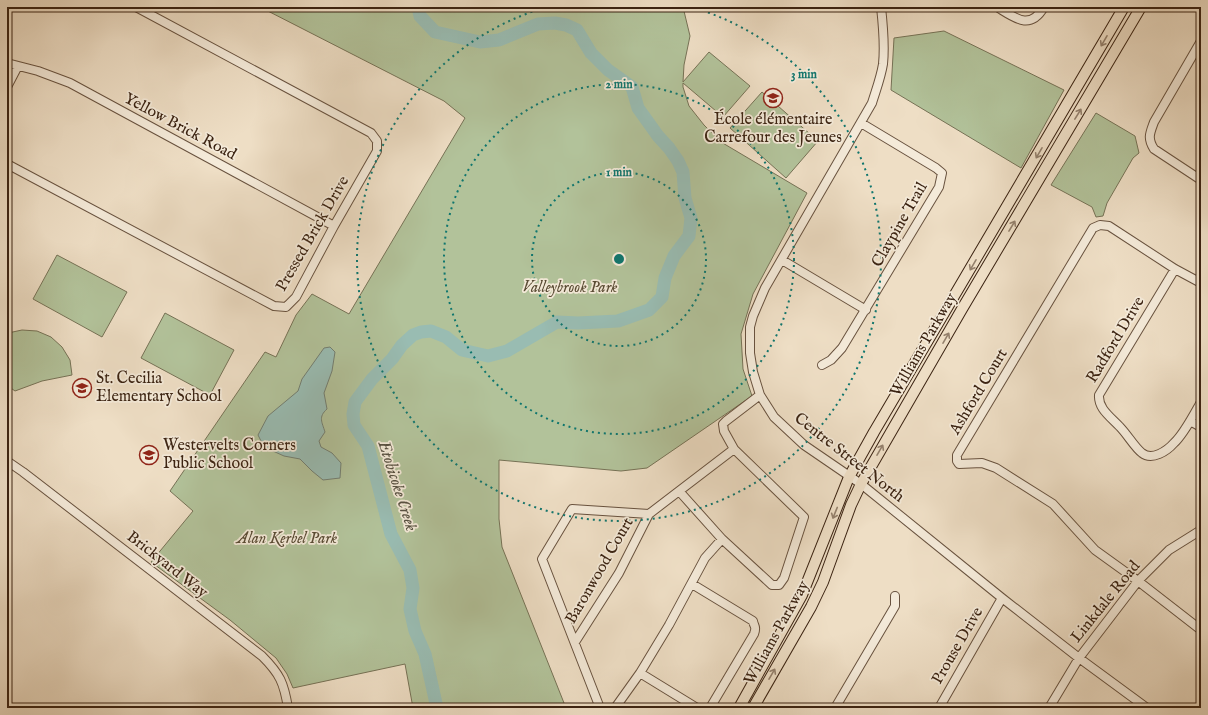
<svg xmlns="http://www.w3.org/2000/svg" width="1208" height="715" viewBox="0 0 1208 715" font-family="'IM FELL English',serif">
  <rect width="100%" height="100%" fill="#eedec5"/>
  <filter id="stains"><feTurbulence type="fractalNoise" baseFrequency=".005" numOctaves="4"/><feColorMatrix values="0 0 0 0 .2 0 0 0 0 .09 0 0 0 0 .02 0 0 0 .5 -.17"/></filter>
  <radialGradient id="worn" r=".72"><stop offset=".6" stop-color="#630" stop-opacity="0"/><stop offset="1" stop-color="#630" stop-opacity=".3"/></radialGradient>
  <path fill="#b2c29a" stroke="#767256" d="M 260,7 L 683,7 L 690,36 L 684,65 L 683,82 L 709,52 L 750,86 L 723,117 L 683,83 L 683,87 L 689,106 L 704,125 L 721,142 L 807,193 L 753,294 L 741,334 L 743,369 L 752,396 L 647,468 L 621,471 L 499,460 L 499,519 L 502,547 L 566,708 L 413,708 L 405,664 L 293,688 L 287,674 L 276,658 L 230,620 L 151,562 L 193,511 L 170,491 L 265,352 L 276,357 L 296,315 L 312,294 L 349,314 L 465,118 L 444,101 Z
    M 944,31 L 1064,90 L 1021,168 L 891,90 L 894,38 Z
    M 762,92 L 818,141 L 786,178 L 730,128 Z
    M 1096,113 L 1135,136 L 1139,153 L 1133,158 L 1107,203 L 1103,216 L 1096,217 L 1092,207 L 1051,185 Z
    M 57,255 L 127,292 L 102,337 L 33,299 Z
    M 165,313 L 234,350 L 210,395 L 141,358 Z
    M 22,330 L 37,331 L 51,337 L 62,347 L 70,360 L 72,375 L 42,381 L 15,391 L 8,386 L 8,333 Z"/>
  <path fill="#99bcb2" stroke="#737f72" d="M 330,347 L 335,352 L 332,371 L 324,393 L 327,409 C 318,417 322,422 325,432 L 319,441 L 321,447 L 332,453 L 341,463 L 340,478 L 323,480 L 312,471 L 300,459 L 284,456 L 264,447 L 258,435 L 268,416 L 298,391 L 302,379 L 324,348 Z"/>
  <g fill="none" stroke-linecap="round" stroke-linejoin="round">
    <path stroke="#99bcb2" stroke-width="13" d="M 418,7 L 420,16 L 435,32 L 480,42 L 499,40 L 538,24 L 555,23 L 566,25 L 577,30 L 591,53 L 608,70 L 632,87 L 638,108 L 658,136 L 669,148 L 678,161 L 683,172 L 685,198 L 691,218 L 689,236 L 674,256 L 665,278 L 662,297 L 649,310 L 618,321 L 578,323 L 557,322 L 507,351 L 488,356 L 462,350 L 446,337 L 431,331 L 421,332 L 413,335 L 402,345 L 392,359 L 372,379 L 355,402 L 353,414 L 354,425 L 368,446 L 391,534 L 410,570 L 413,588 L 410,609 L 415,631 L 425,654 L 437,708"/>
    <defs>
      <path id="minor" d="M 881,7 C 883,25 885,45 883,64 C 881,77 876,90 872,103 L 765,288 L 753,316 L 750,327 L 750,353 L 753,372 L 760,395 L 774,417 L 804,445 L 861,484 L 1002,598 L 1079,658 L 1147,708
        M 997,7 C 1015,18 1030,31 1044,7
        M 1201,41 L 1154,122 C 1150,133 1147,138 1154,149 L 1201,180
        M 7,63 L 38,71 L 70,83 L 334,226
        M 7,87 L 18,66
        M 7,164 L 274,306 L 286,307 L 296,297 L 334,226 L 377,151 L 377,141 L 371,133 L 136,7
        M 782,260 L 866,310
        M 1175,269 L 1099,395 C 1098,409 1111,417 1120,427 C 1127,434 1135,448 1142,453 C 1152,461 1167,451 1174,443 C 1184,434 1194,414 1201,402
        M 1201,283 L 1175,269 L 1109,226 L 1100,225 L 1093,228 L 957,455 L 957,461 L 959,464 L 982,463 L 996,468 L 1053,504 L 1095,550 L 1138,581 L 1201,630
        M 822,365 L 831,360 L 842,348 L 939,187 L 942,173 L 936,168 L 861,123
        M 1190,421 L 1201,427
        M 7,461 L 23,472 L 262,656 C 280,674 284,683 288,708
        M 679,491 L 722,539 L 772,585 L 779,585 L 784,578 L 804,517 L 734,449 L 724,431 L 723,424 L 726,421 L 760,395
        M 692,584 L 753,621 C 754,627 757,626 754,634 L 710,708
        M 575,642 L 619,573 L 649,514 L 734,449
        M 640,673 L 697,708
        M 600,708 L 542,559 L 572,509 L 649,514
        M 615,708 L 640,673 L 669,625 L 705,558 L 722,539
        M 835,708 L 895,606 L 895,596
        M 939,708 L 1002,598
        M 1049,708 L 1079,658 L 1138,581 L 1169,550 L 1201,530"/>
      <path id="major" d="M 739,708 L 802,595 L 849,477 L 874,432 L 907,376 L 1124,7
        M 753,708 L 811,607 L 823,582 L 851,505 L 861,484 L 962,309 L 1141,7"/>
    </defs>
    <use href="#minor" stroke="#68523f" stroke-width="10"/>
    <use href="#major" stroke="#3b2312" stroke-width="12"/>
    <use href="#minor" stroke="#f4ead9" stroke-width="8"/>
    <use href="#major" stroke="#eedec5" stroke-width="10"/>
  </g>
  <defs><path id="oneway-shaft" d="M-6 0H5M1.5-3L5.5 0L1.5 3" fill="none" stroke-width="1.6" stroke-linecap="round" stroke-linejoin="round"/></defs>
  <g stroke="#94806c">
    <use href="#oneway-shaft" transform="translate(1104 41) rotate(120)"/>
    <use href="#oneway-shaft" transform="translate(1078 114) rotate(-58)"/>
    <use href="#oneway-shaft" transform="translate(1039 153) rotate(120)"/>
    <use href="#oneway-shaft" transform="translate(1012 226) rotate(-59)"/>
    <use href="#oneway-shaft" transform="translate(973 265) rotate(120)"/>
    <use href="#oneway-shaft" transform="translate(946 338) rotate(-60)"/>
    <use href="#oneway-shaft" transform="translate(880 450) rotate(-60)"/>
    <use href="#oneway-shaft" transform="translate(835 513) rotate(112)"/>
    <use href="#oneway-shaft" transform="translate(772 674) rotate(-60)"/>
  </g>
  <g fill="none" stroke="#0f766e" stroke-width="2" stroke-dasharray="2 4">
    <circle cx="619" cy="259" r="87"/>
    <circle cx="619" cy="259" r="175"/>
    <path d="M691 7A262 262 0 1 1 547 7"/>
  </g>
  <defs>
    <symbol id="school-ring" viewBox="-11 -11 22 22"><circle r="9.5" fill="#f4ead9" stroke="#8f2418" stroke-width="1.5"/><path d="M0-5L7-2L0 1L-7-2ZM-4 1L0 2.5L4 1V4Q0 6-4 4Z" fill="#8f2418"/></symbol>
  </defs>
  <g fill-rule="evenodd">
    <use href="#school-ring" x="762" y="87" width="22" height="22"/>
    <use href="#school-ring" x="71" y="377" width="22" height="22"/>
    <use href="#school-ring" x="138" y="444" width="22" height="22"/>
  </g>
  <g text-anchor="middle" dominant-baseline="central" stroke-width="3.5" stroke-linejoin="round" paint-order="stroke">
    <g font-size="16" fill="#3b2312" stroke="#f4ead9" text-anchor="start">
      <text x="773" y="120" text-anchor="middle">École élémentaire<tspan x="773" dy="18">Carrefour des Jeunes</tspan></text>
      <text x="96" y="379">St. Cecilia<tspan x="96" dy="18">Elementary School</tspan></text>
      <text x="163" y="446">Westervelts Corners<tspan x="163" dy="18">Public School</tspan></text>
    </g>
    <g font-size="16" fill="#3b2312" stroke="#f4ead9">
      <text transform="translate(180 127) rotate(28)">Yellow Brick Road</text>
      <text transform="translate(900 225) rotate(-60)">Claypine Trail</text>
      <text transform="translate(313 234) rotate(-60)">Pressed Brick Drive</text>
      <text transform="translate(1116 340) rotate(-59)">Radford Drive</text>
      <text transform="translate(924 345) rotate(-60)">Williams Parkway</text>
      <text transform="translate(979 392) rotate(-59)">Ashford Court</text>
      <text transform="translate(849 458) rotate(38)">Centre Street North</text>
      <text transform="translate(167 565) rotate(38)">Brickyard Way</text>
      <text transform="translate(600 571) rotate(-60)">Baronwood Court</text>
      <text transform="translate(1106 602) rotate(-51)">Linkdale Road</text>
      <text transform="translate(777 633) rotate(-61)">Williams Parkway</text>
      <text transform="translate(958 646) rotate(-60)">Prouse Drive</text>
    </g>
    <g font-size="16" font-style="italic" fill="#594b34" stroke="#f4ead9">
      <text x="570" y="288">Valleybrook Park</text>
      <text x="287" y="539">Alan Kerbel Park</text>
    </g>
    <g font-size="17" font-style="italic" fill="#575142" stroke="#f4ead9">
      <text transform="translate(397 486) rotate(72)">Etobicoke Creek</text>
    </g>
  </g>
  <circle cx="619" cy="259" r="6" fill="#0f766e" stroke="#f4ead9" stroke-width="2"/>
  <g font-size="12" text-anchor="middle" font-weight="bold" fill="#0f766e" stroke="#f4ead9" stroke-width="3.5" stroke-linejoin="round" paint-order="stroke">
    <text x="804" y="78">3 min</text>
    <text x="619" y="88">2 min</text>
    <text x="619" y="176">1 min</text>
  </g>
  <rect width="1208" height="715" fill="none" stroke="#eedec5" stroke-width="24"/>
  <rect x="8" y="8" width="1192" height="699" fill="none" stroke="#3b2312" stroke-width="2"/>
  <rect x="12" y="12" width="1184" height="691" fill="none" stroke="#3b2312"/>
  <rect width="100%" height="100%" filter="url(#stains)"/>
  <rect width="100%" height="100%" fill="url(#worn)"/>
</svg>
